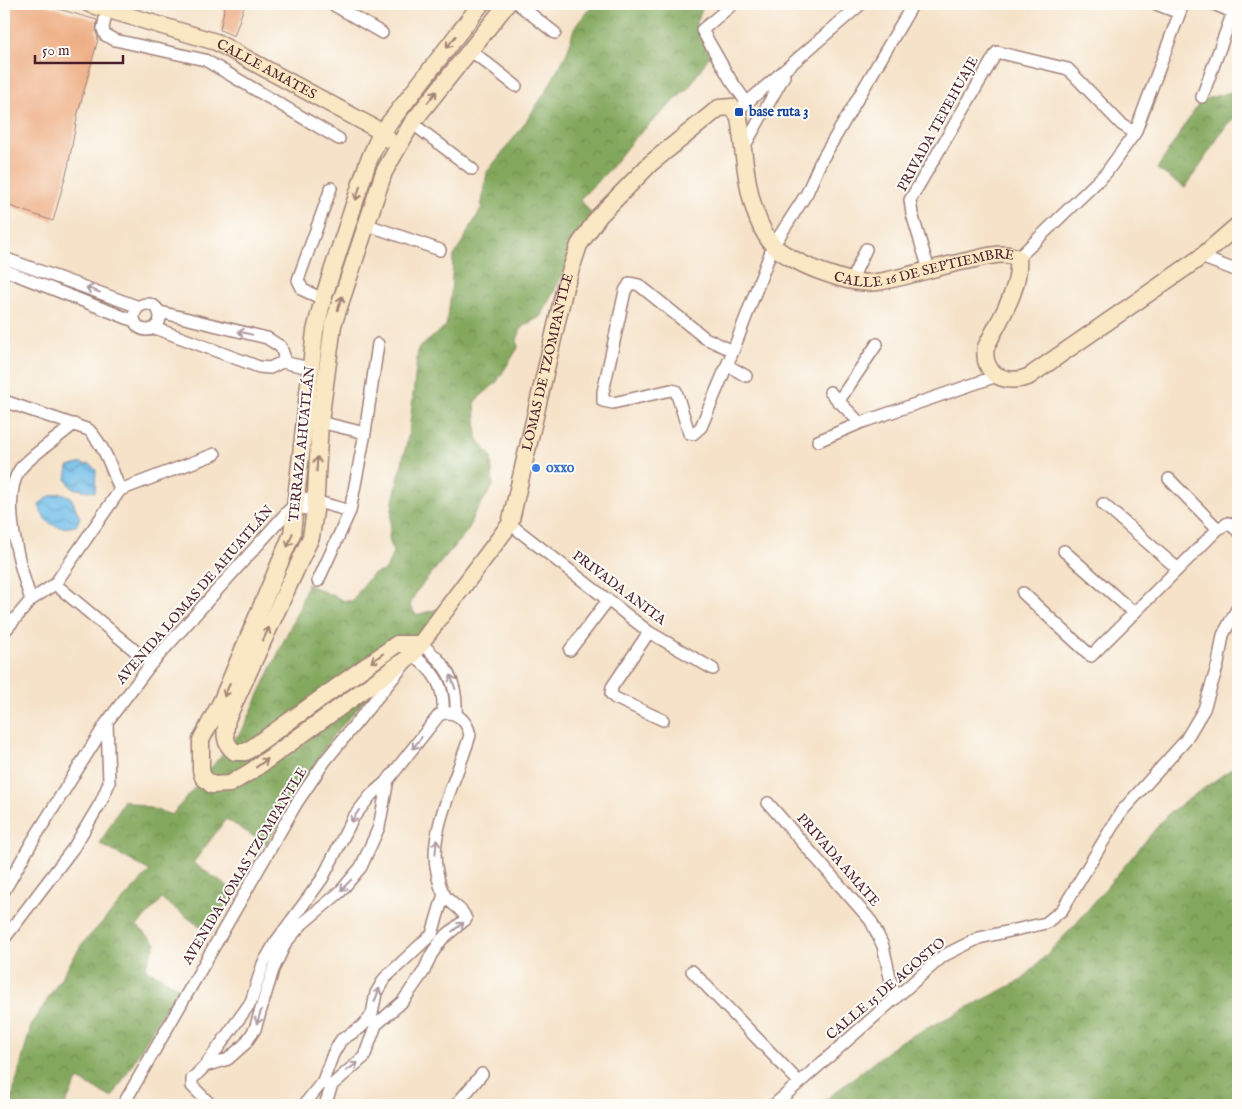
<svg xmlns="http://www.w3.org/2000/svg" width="1242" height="1109" viewBox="0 0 1242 1109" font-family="'IM FELL English',serif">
  <defs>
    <pattern id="forest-crowns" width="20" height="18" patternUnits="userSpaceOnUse" patternTransform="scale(1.25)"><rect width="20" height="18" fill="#83a85d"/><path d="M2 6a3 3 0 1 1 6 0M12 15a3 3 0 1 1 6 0" fill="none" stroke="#6d884d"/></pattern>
    <pattern id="water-waves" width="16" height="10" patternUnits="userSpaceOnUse" patternTransform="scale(1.25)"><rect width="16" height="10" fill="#6fbeea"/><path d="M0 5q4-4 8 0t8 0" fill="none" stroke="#5d9abe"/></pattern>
  </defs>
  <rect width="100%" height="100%" fill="#fdfcf7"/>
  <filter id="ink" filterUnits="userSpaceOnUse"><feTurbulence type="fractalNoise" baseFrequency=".02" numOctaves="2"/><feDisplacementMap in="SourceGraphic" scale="10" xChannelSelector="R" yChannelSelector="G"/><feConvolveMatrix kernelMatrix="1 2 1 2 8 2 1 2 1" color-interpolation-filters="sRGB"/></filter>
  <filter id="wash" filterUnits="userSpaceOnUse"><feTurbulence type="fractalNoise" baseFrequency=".0096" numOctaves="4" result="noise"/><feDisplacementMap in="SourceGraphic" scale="20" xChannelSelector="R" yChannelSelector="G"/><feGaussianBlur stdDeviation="1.12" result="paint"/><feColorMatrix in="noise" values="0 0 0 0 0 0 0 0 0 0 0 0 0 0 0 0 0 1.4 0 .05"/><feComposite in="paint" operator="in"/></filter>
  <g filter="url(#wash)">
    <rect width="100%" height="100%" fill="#f5e2c8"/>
    <path fill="url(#forest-crowns)" stroke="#666444" d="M 593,4 L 704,4 L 696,25 L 710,55 L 689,87 L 632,141 L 608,171 L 580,199 L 594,217 L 540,317 L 522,327 L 517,340 L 518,348 L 496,383 L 475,401 L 477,438 L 491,457 L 493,486 L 473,516 L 468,530 L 416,592 L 410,606 L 416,615 L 441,608 L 430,626 L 331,738 L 266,844 L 226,819 L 193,863 L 233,890 L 210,934 L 162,899 L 137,926 L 156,943 L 145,968 L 178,987 L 112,1098 L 78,1079 L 65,1105 L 10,1105 L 31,1026 L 82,944 L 150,871 L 100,844 L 124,800 L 172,815 L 243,729 L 300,606 L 307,584 L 345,601 L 352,601 L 371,575 L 386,570 L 393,552 L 389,538 L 393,501 L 409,433 L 418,349 L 446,326 L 451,294 L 453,258 L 481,209 L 487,172 L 521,129 L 546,91 L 567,53 L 574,28 Z
      M 1238,90 L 1238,116 L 1227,124 L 1185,188 L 1157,169 L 1201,100 Z
      M 1238,764 L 1238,1105 L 819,1105 L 898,1043 L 1022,980 L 1075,925 L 1168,814 Z"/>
    <path fill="url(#water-waves)" stroke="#5c6e8a" d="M 82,463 L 84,465 L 90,464 L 96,470 L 95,492 L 72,488 L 66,479 L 68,467 Z
      M 61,493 L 71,497 L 80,518 L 76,526 C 57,530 43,525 39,504 L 50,496 Z"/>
    <g id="blocks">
      <path fill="#eead83" d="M 4,4 L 41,4 L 97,20 L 96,31 L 98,39 L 78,113 L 68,167 L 53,221 L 4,204 Z
        M 225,4 L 245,4 L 234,36 L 220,30 Z"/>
    </g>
  </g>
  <g filter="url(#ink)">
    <use href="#blocks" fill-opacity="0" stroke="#a0807a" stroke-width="1"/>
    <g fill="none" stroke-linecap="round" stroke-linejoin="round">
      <defs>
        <path id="street" d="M 332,4 L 382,33
          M 518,4 L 555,33
          M 733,4 L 702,30 L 730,79 L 747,103
          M 1156,4 L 1179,13
          M 1214,4 L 1232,12
          M 107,8 L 103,29 L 105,35 L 115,40 L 205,60 L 339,139
          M 469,49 L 516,86
          M 1202,97 L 1236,4
          M 736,112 L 861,4
          M 412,123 L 472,169
          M 744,147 L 784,76
          M 365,224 L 440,250
          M 1201,257 L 1238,271
          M 4,258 L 139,307
          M 1018,258 L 1106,173 L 1135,133 L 1183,4
          M 4,270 L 134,321
          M 929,270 L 912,214 L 910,200 L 997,52 L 1068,69 L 1121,124 L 1135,133
          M 851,281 L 866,249
          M 323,299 L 303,290 L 298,280 L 331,188
          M134 317a13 13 0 1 1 26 0a13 13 0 1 1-26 0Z
          M 155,328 L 259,367 L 270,368 L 282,362 L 284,356 L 281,347 L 267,338 L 160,312
          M 733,351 L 705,338 L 639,285 L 630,283 L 625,291 L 603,392 L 603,401 L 613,403 L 671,390 L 676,391 L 689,433 L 693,434 L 701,427 L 733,351 L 773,246 L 807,193 L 820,163 L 913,4
          M 282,362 L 310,368
          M 727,365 L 746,376
          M 830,392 L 860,423
          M 4,401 L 89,430 C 105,447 112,469 120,490
          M 838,402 L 877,344
          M 320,422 L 365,433
          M 818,441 L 860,423 L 997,376
          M 1169,479 L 1218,529
          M 120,490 L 215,454
          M 297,496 L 350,511
          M 1103,504 L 1178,569
          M 510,524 L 649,632 L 713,669
          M 1064,551 L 1133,612
          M 318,581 L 350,511 L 365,433 L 378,344
          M 55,584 L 151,664
          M 1023,593 L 1091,656 L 1218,529 L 1228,523 L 1238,531
          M 31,600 C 20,568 0,499 20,469 C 35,452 57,439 74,424
          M 4,632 L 31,600 L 55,584 L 120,490
          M 649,632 L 612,687 L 611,694 L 615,698 L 663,720
          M 421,644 C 446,663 458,682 456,715
          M 570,650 L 608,600
          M 768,803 L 871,921 L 883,946 L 895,999
          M 4,891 L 32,842 L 107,722 L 151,664 L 289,510 L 297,507 L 315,511
          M 4,939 L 74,847 L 101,802 L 109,783 L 107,722
          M 692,971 L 800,1083
          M 205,1066 L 228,1059 L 245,1044 L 255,1029 L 273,970 L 286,942 L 302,924 L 340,892 L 361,867 L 379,827 L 388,780 L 439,715 C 454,708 467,720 470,735 C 459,774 427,832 437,872 C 438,878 440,888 444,894 C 449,904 463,908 466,919 L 442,939 L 431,955 L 424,971 L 403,1001 L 376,1025 L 364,1057 L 332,1085 L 325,1105
          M 123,1105 L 296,804 L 325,761 L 412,655 C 434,670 445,686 443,713
          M 211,1105 L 192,1086 L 192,1079 L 205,1066 L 251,1002 L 263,964 L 275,943 L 322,879 L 353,818 L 371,795 L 388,780
          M 304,1105 L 323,1081 L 333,1054 L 341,1040 L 360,1028 L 368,1020 L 372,1014 L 376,993 L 385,978 L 432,934 L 444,894
          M 456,1105 L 482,1074
          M 774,1105 L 943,956 L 979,938 L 1046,923 L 1062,910 L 1121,812 L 1185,741 L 1204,709 L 1218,664 L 1223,635 L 1238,607"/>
        <g id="secondary">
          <path id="s1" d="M 89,4 L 216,42 L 382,132 L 388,139"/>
          <path id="s2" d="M 481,4 L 380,135 L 368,162 L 323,299 L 315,331 L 292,534 L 221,702 L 201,740 L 201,770 L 203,777 L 212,785 L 230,784 L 253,770 L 412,655 L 510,524 L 565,287 L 579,245 L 599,216 L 651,163 L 719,108 L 732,107 L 739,117 C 745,157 746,212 772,244 C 780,254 810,268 822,272 C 839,278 858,285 877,282 C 907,277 936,267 966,261 C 982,258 1003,250 1018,258 C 1021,289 999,320 986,347 C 981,374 1005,385 1028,377 L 1201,257 L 1238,225"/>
          <path d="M 421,644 L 397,644 L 246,752 L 235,752 C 223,744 225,731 227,719 L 311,537 L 315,511 L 320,422 L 333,325 L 384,172 L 412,123 L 507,4"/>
        </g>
      </defs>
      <use href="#street" stroke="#a0807a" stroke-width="14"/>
      <use href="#secondary" stroke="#a0807a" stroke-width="19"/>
      <use href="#street" stroke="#fff" stroke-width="11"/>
      <use href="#secondary" stroke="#fae7c3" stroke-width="16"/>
    </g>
    <defs><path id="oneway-shaft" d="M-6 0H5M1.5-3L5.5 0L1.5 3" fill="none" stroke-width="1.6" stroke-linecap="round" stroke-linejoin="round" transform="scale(1.25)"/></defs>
    <g stroke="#a28377">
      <use href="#oneway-shaft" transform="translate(451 42) rotate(128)"/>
      <use href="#oneway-shaft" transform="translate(432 97) rotate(-52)"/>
      <use href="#oneway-shaft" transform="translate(358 193) rotate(107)"/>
      <use href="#oneway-shaft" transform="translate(340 303) rotate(-72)"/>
      <use href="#oneway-shaft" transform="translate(317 464) rotate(-87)"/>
      <use href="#oneway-shaft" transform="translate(290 540) rotate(111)"/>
      <use href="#oneway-shaft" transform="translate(266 634) rotate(-65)"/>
      <use href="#oneway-shaft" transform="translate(377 658) rotate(144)"/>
      <use href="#oneway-shaft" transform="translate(227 690) rotate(113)"/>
      <use href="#oneway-shaft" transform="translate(262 763) rotate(-36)"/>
    </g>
    <g stroke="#ae9aa0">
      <use href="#oneway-shaft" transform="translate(93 290) rotate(-160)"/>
      <use href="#oneway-shaft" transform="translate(245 333) rotate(-167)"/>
      <use href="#oneway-shaft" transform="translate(453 682) rotate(-109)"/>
      <use href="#oneway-shaft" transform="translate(417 743) rotate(128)"/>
      <use href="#oneway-shaft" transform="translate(355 816) rotate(124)"/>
      <use href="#oneway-shaft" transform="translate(436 847) rotate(-85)"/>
      <use href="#oneway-shaft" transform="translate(346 885) rotate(134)"/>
      <use href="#oneway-shaft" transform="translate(458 927) rotate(-38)"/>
      <use href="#oneway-shaft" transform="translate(377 995) rotate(-70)"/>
      <use href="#oneway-shaft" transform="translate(259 1017) rotate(108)"/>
      <use href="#oneway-shaft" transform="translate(352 1067) rotate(-35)"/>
    </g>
  </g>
  <rect fill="#1a4fb4" stroke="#fdfcf7" stroke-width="2" x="734" y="107" width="10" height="10" rx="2.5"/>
  <circle fill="#3f7fe0" stroke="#fdfcf7" stroke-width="2" cx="536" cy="468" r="5"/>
  <g text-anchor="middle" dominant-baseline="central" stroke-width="4" stroke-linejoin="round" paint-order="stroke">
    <g font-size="14" fill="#4a1f2b" stroke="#fdfcf7">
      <text stroke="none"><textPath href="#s1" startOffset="190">CALLE AMATES</textPath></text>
      <text transform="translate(938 124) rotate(-61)">PRIVADA TEPEHUAJE</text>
      <text stroke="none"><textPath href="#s2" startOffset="2061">CALLE 16 DE SEPTIEMBRE</textPath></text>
      <text stroke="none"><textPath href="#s2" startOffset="1422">LOMAS DE TZOMPANTLE</textPath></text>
      <text transform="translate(302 444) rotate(-84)">TERRAZA AHUATLÁN</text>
      <text transform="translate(619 588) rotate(37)">PRIVADA ANITA</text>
      <text transform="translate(195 595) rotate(-49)">AVENIDA LOMAS DE AHUATLÁN</text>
      <text transform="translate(838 860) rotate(49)">PRIVADA AMATE</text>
      <text transform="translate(245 866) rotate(-59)">AVENIDA LOMAS TZOMPANTLE</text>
      <text transform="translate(886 989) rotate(-40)">CALLE 15 DE AGOSTO</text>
    </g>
    <g font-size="14" font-weight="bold" fill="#164399" stroke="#fdfcf7" text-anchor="start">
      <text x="749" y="112">base ruta 3</text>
    </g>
    <g font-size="14" font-weight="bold" fill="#366cbe" stroke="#fdfcf7" text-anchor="start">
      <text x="546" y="468">oxxo</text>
    </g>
  </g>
  <rect width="1242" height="1109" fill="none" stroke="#fdfcf7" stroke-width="20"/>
  <path d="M35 55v8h88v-8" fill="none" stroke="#4a1f2b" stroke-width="2.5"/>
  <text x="42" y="55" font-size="15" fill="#4a1f2b" stroke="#fdfcf7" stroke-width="4" paint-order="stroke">50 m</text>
</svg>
